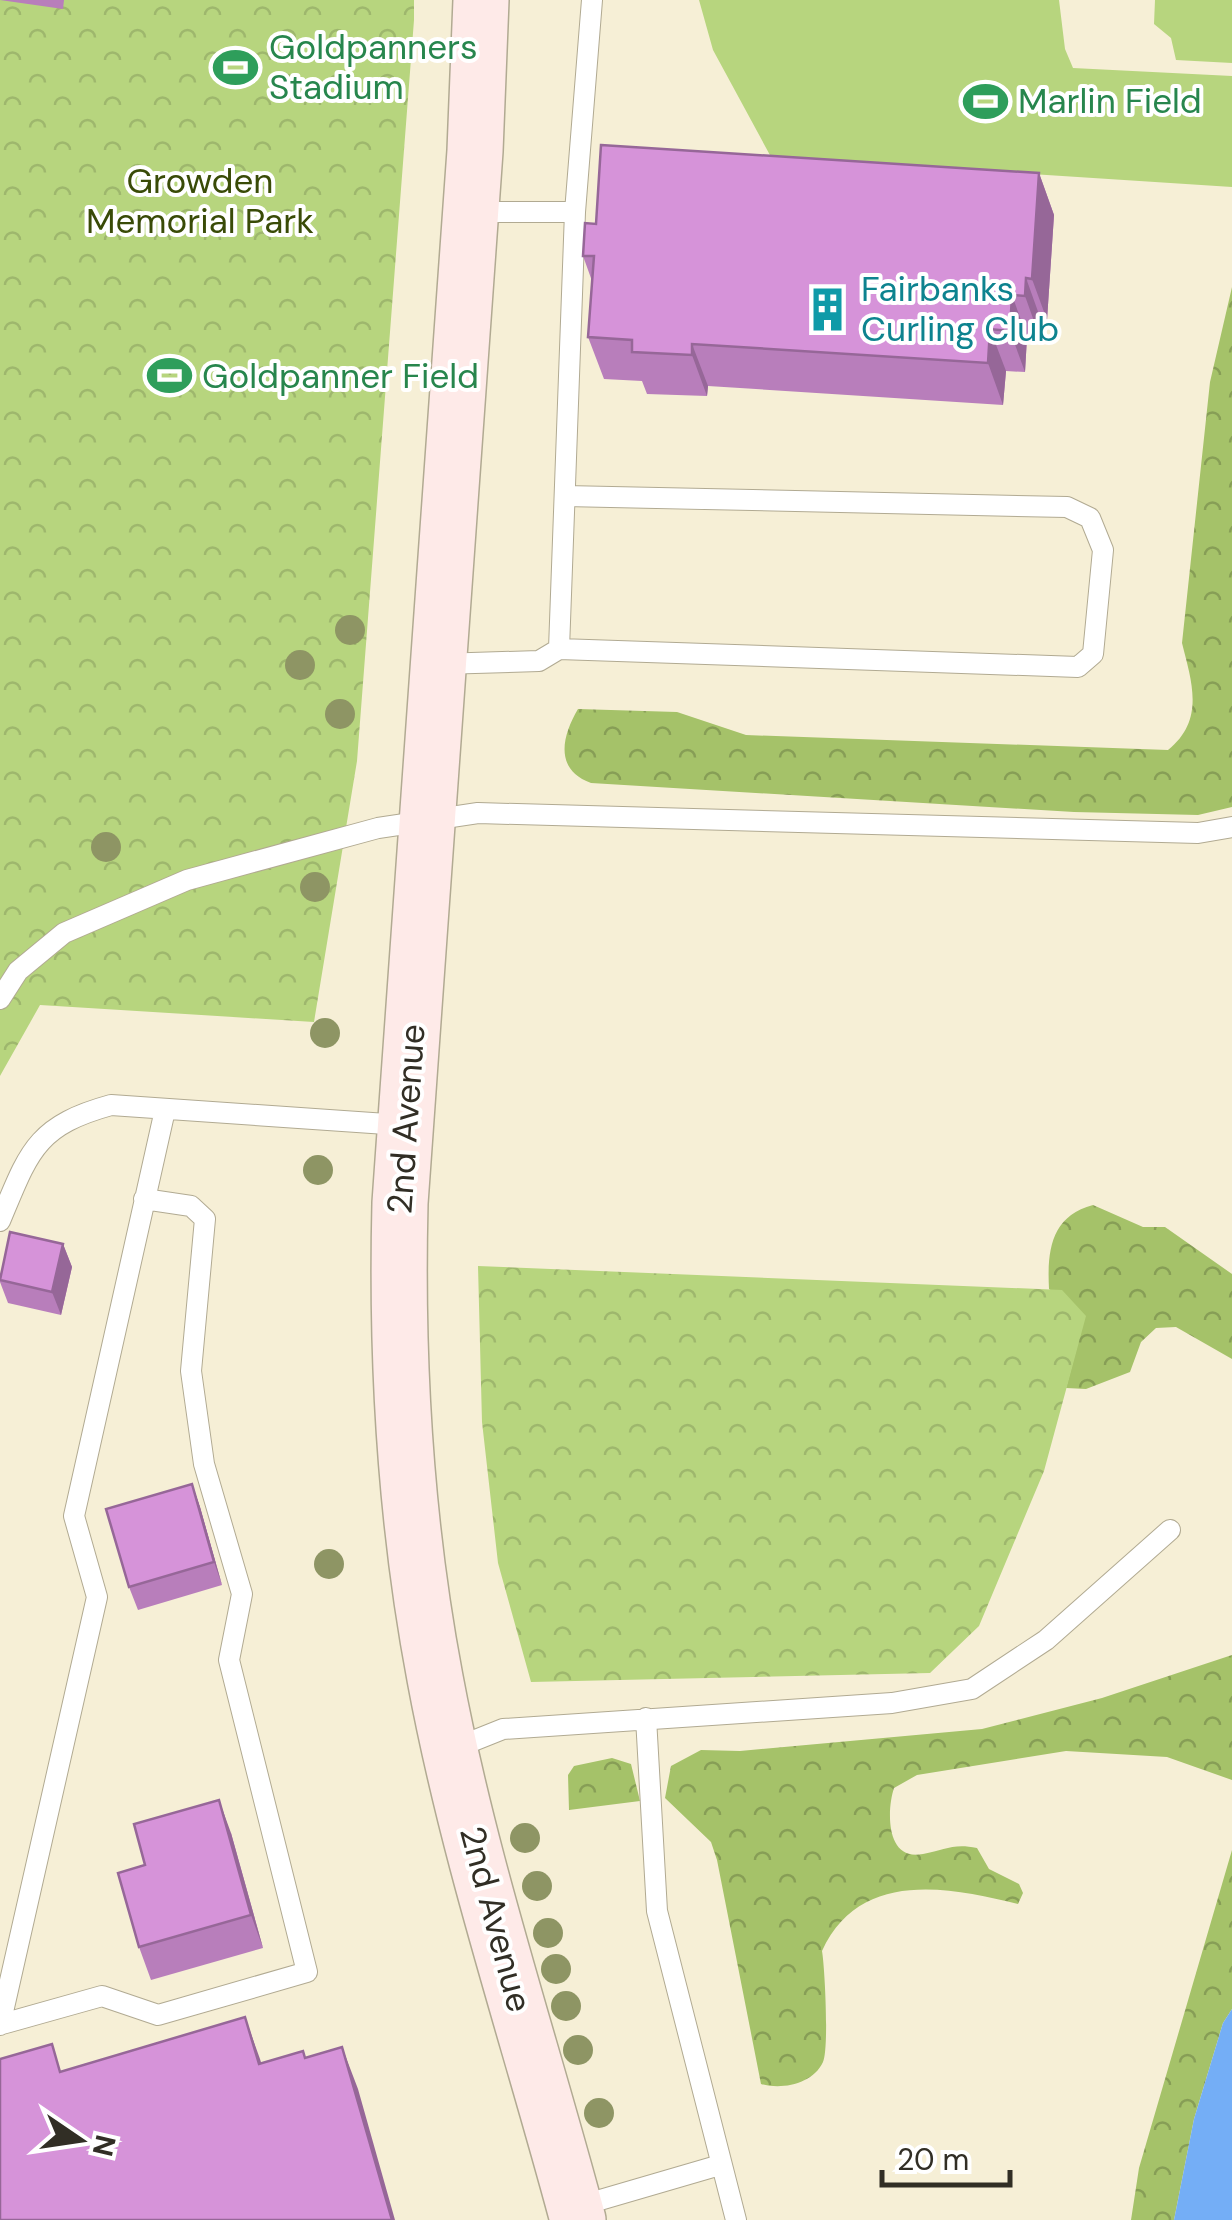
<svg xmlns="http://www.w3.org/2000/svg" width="1232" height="2220" viewBox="0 0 1232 2220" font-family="'DM Sans',sans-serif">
  <defs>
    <pattern id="forest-crowns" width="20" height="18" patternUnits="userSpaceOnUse" patternTransform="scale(2.5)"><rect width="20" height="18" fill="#a5c269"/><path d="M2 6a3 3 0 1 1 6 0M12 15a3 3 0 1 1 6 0" fill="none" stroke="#879e56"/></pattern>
    <pattern id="park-crowns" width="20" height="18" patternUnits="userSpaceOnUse" patternTransform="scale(2.5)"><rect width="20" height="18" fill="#b7d57e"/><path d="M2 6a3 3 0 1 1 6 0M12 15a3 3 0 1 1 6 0" fill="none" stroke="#9eb76d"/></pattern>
  </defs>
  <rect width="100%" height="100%" fill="#f6efd6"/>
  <path fill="#b7d57e" d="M 699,0 L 1059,0 L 1065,49 L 1073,68 L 1232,76 L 1232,187 L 771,157 L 713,50 Z
    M 1155,0 L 1232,0 L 1232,63 L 1176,60 L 1171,38 L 1154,24 Z"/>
  <path fill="url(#forest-crowns)" d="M 1232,287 L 1232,807 L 1198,815 L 1074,812 L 591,783 C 555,770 561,738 578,709 L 677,712 L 746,735 L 1168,750 C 1205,720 1192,683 1182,643 L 1210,382 Z
    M 1093,1205 L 1143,1227 L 1165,1227 L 1232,1274 L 1232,1359 L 1176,1327 L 1156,1328 L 1141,1342 L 1130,1372 L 1086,1389 L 1066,1388 L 1085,1316 L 1049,1289 C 1047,1251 1051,1216 1093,1205 Z
    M 1232,1655 L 1232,1780 L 1167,1757 L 1066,1751 L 917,1775 L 894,1788 C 887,1809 885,1862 923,1854 C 945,1850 953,1843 977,1848 L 989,1869 L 1019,1884 L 1023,1893 L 1018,1904 C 947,1886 859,1870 822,1951 C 825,1968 829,2049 823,2062 C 813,2084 782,2090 761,2084 L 717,1860 L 711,1842 L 665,1798 L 671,1766 L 701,1750 L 740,1751 L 982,1729 L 1102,1698 Z
    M 612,1758 L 631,1764 L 640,1801 L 569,1810 L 568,1775 L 574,1766 Z
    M 1232,1850 L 1232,2009 L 1223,2023 L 1194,2119 L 1174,2220 L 1131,2220 L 1139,2168 Z"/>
  <path fill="url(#park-crowns)" d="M 0,0 L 414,0 L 414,20 L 357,761 L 314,1022 L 40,1005 L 0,1076 Z
    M 478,1266 L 1062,1290 L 1086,1316 L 1044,1471 L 979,1626 L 930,1673 L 531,1682 L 498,1563 L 482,1422 Z"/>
  <path fill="#74aef6" d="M 1232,2009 L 1232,2220 L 1174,2220 L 1194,2119 L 1223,2023 Z"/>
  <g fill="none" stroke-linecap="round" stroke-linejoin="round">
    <defs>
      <path id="lane" d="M 472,212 L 575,212
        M 559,649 L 1078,667 L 1093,654 L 1103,550 L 1090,518 L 1067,507 L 565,496
        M 440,664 L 539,661 L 559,649 L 575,212 L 592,0
        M 0,999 L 18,971 L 64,933 L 187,880 L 378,828 L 478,813 L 1198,833 L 1232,827
        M 0,1221 C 29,1152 35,1126 111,1105 L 401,1125
        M 646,1718 L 657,1911 L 736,2220
        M 453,1749 L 503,1729 L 892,1703 L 972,1689 L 1046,1640 L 1170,1530
        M 2,2024 L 102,1996 L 158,2015 L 307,1972 L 229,1660 L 242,1594 L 204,1464 L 191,1371 L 205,1219 L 191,1206 L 144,1199
        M 0,2025 L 97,1597 L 74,1516 L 165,1110
        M 576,2207 L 720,2165"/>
      <path id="secondary" d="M 481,0 L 475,151 L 400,1203 C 396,1363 405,1520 435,1678 C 469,1861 530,2040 578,2220"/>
    </defs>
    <use href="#lane" stroke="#b1aa92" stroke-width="22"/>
    <use href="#secondary" stroke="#b1aa92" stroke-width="58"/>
    <use href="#lane" stroke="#fff" stroke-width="20"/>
    <use href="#secondary" stroke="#feeae8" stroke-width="55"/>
  </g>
  <g fill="#8e9564">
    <circle cx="350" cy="630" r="15"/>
    <circle cx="300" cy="665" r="15"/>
    <circle cx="340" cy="714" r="15"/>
    <circle cx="106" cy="847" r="15"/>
    <circle cx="315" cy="887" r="15"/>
    <circle cx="325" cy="1033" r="15"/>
    <circle cx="318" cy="1170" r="15"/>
    <circle cx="329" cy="1564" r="15"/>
    <circle cx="525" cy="1838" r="15"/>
    <circle cx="537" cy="1886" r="15"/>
    <circle cx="548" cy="1933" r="15"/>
    <circle cx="556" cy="1969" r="15"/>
    <circle cx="566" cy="2006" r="15"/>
    <circle cx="578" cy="2050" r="15"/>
    <circle cx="599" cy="2113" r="15"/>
  </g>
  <path fill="#b87ebb" d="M 0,0 L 64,0 L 63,9 Z
    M 1039,173 L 1054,215 L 1047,320 L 1041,320 L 1040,338 L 1027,337 L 1025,372 L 1006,371 L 1003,405 L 708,386 L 707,396 L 647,394 L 642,381 L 604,379 L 588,337 L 592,281 L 583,256 Z
    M 63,1244 L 72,1267 L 61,1315 L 8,1303 L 0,1282 L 0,1277 Z
    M 192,1484 L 200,1507 L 222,1585 L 138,1610 L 129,1587 Z
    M 231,1833 L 263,1948 L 151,1980 L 139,1947 L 145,1865 Z"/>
  <path fill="#966798" d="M 1039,173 L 1054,215 L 1047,320 L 1032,279 Z
    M 1026,278 L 1041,320 L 1040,338 L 1025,296 Z
    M 1012,295 L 1027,337 L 1025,372 L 1010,331 Z
    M 990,329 L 1006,371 L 1003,405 L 988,363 Z
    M 692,344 L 708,386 L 707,396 L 692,355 Z
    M 63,1244 L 72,1267 L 61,1315 L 52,1292 Z
    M 192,1484 L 200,1507 L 222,1585 L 214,1562 Z
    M 219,1800 L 231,1833 L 263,1948 L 251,1915 Z
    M 245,2017 L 260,2059 L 274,2105 L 259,2064 Z
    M 342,2047 L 358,2089 L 395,2220 L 392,2220 Z"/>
  <path fill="#d693d9" stroke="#966798" stroke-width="2.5" d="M 601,145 L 1039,173 L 1032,279 L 1026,278 L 1025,296 L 1012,295 L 1010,331 L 990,329 L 988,363 L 692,344 L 692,355 L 632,352 L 632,340 L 588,337 L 594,256 L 583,256 L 585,223 L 596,224 Z
    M 10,1232 L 63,1244 L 52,1292 L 0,1280 Z
    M 192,1484 L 214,1562 L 129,1587 L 106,1509 Z
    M 219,1800 L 251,1915 L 139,1947 L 118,1873 L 145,1865 L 134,1824 Z
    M 245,2017 L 259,2064 L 303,2051 L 305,2058 L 342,2047 L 392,2220 L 0,2220 L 0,2059 L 52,2044 L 60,2072 Z"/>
  <defs>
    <symbol id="stadium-bare" viewBox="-9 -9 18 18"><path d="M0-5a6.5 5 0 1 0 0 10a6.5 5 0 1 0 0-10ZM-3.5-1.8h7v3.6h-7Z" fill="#2e9e5b" stroke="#fff" stroke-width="2.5" paint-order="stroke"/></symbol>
    <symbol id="building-bare" viewBox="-9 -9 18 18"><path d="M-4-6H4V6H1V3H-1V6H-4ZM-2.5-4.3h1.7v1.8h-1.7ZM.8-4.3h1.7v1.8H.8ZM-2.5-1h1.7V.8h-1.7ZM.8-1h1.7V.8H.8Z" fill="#0f9aa8" stroke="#fff" stroke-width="2.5" paint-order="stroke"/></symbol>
  </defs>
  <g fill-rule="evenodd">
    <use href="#stadium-bare" x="204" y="36" width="63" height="63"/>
    <use href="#stadium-bare" x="954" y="70" width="63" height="63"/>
    <use href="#building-bare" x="796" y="278" width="63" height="63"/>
    <use href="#stadium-bare" x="138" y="344" width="63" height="63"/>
  </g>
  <g text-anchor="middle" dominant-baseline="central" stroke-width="8" stroke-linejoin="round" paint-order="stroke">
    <g font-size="35" fill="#27864d" stroke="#fff" text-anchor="start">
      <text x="269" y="47">Goldpanners<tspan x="269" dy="40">Stadium</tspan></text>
      <text x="1018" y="101">Marlin Field</text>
      <text x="202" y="376">Goldpanner Field</text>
    </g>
    <g font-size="35" fill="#394b07" stroke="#fff">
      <text x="200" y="181">Growden<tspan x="200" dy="40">Memorial Park</tspan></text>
    </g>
    <g font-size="35" fill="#0d838f" stroke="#fff" text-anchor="start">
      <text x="861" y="289">Fairbanks<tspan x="861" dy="40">Curling Club</tspan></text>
    </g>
    <g font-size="35" fill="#312e25" stroke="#fff">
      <text transform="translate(406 1119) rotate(-86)">2nd Avenue</text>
      <text transform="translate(496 1919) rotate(75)">2nd Avenue</text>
    </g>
  </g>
  <g transform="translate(80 2140) rotate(103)" stroke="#ffffff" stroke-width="8" paint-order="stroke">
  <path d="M0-8L18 38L0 25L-18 38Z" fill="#312e25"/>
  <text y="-15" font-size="28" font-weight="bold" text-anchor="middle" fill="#312e25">N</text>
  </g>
  <path d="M882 2170v15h128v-15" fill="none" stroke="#312e25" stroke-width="5"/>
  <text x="897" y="2170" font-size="30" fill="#312e25" stroke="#ffffff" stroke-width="8" paint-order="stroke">20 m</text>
</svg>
